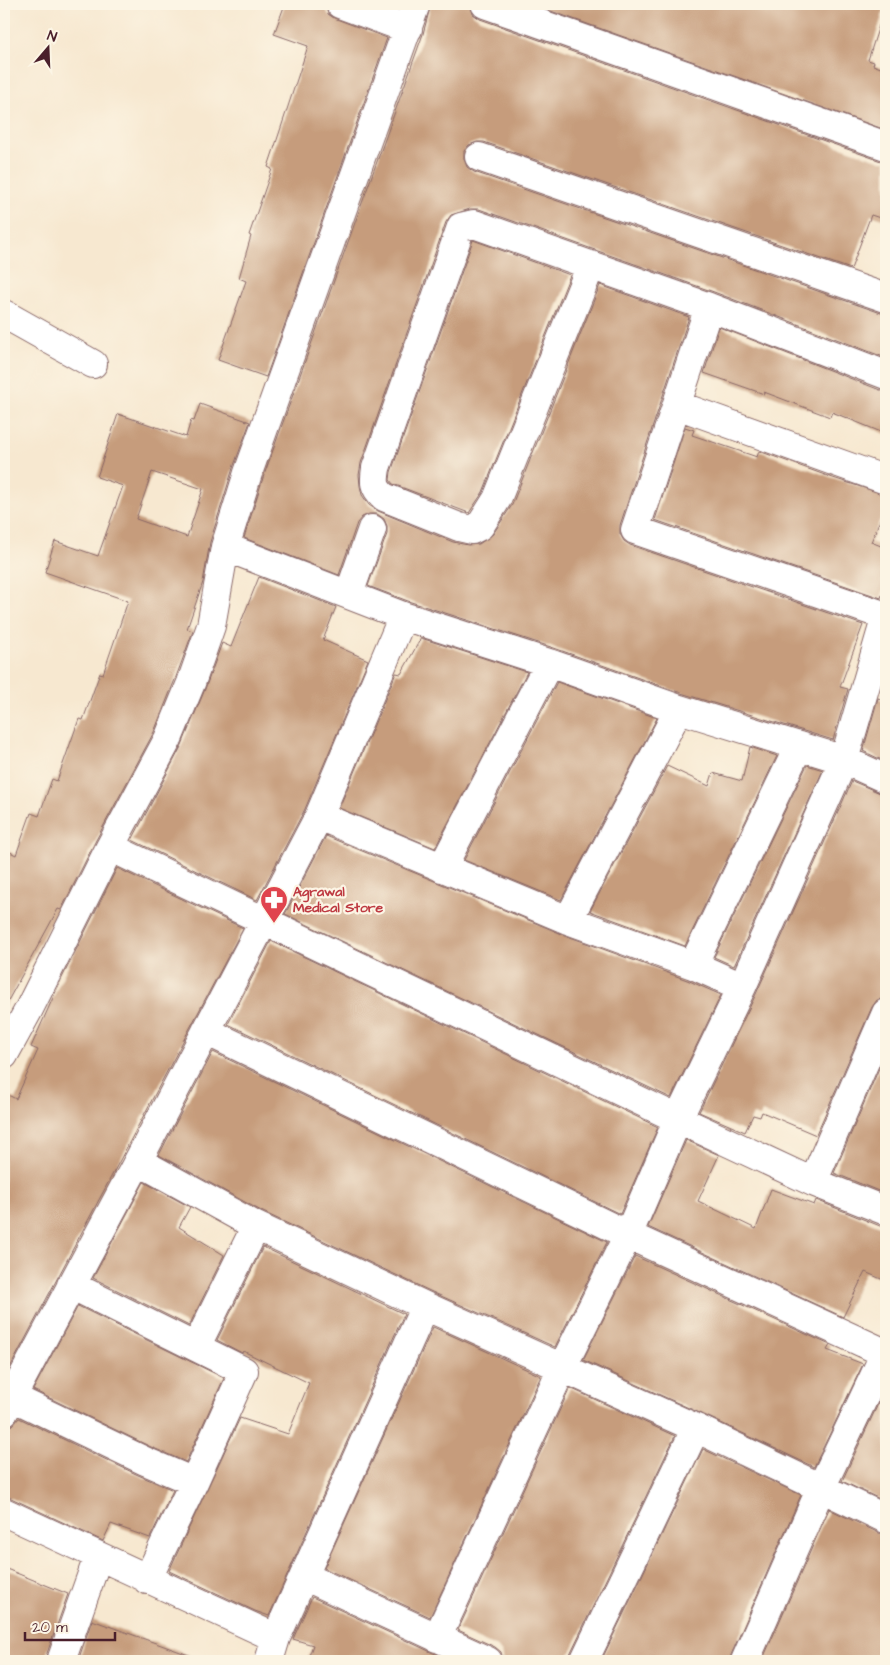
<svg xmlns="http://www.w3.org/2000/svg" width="890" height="1665" viewBox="0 0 890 1665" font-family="'Architects Daughter',sans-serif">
  <rect width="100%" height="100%" fill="#fcf5e5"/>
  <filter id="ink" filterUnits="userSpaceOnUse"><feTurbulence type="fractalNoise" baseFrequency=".02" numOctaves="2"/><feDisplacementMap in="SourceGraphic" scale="10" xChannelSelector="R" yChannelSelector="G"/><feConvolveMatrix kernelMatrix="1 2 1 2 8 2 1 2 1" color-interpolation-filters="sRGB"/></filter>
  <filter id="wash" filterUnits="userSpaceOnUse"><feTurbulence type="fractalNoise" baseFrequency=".0096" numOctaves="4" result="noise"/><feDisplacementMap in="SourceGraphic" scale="20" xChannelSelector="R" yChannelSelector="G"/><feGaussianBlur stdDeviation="1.12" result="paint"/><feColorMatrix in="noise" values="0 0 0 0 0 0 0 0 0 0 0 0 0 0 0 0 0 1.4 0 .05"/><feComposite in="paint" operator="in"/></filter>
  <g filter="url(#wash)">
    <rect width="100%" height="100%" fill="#f7e8d0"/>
    <g id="blocks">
      <path fill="#c69c7c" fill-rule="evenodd" d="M 285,4 L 325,4 L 328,14 L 334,18 L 387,38 L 266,377 L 218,360 L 246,281 L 239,278 L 251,236 L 249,235 L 272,169 L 268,167 L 308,46 L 274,34 Z
        M 431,4 L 470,4 L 473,14 L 480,19 L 881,161 L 886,161 L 886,220 L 871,215 L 851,269 L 484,142 L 477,142 L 469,145 L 464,151 L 464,159 L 467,167 L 474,172 L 881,313 L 886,313 L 886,358 L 714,292 L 479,209 L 470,209 L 451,215 L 446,222 L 361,463 L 359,475 L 360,486 L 362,495 L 369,505 L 378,511 L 453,542 L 468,545 L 479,544 L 493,534 L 512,505 L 600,285 L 689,317 L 620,525 L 620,534 L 624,541 L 630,545 L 863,625 L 840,687 L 848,689 L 833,740 L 684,694 L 554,648 L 408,601 L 368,586 L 387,534 L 387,526 L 384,519 L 377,514 L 369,514 L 362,517 L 357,523 L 339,575 L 244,538 L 263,478 L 423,34 Z
        M 531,4 L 886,4 L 868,60 L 874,62 L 873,65 L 886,70 L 886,130 Z
        M 473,240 L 570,275 L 483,492 L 469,513 L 393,484 L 390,480 L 391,472 Z
        M 719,327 L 880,390 L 886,390 L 886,434 L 832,412 L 830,417 L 764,392 L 764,394 L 704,373 Z
        M 200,404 L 250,422 L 233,468 L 210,542 L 203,582 L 187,629 L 193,631 L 176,677 L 154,732 L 96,840 L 61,910 L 58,909 L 4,1008 L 4,849 L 16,855 L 31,813 L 39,816 L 52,779 L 57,781 L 79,719 L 83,720 L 100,673 L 103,674 L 128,601 L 45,572 L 55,541 L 98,556 L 123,486 L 97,477 L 118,414 L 186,437 L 191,420 L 194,421 ZM 152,472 L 203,489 L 187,537 L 136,519 Z
        M 685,427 L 694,430 L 692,435 L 757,457 L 759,451 L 833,478 L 886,495 L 886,505 L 871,542 L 886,548 L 886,583 L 881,598 L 655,520 Z
        M 259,577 L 336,607 L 323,640 L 368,660 L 305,809 L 257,900 L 132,840 L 182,745 L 205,689 L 222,643 L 231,647 Z
        M 421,638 L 527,672 L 435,848 L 339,808 L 396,673 L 401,674 Z
        M 557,682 L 657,718 L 561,900 L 464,860 Z
        M 878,698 L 886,701 L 886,762 L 863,751 Z
        M 750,747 L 777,756 L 685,946 L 590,911 L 667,766 L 709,786 L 713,773 L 742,781 Z
        M 807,765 L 823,770 L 734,966 L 714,957 Z
        M 852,781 L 880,793 L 886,794 L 886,998 L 877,1000 L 872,1007 L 816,1135 L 762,1112 L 760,1117 L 753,1115 L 745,1132 L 699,1112 L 756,994 Z
        M 326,836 L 562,934 L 687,980 L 721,995 L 671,1098 L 285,914 Z
        M 117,868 L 243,928 L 4,1379 L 4,1093 L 16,1099 L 38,1050 L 31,1047 L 61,980 Z
        M 271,941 L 658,1127 L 620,1214 L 228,1024 Z
        M 213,1052 L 607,1242 L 555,1347 L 432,1292 L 263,1212 L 159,1155 Z
        M 886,1052 L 886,1194 L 834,1173 Z
        M 686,1140 L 719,1155 L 698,1201 L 756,1229 L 771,1189 L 814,1205 L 816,1200 L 880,1226 L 886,1226 L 886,1281 L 865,1272 L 843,1317 L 648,1227 Z
        M 144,1182 L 190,1207 L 179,1227 L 224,1255 L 189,1326 L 93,1278 Z
        M 263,1247 L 404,1314 L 269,1616 L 255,1611 L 169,1571 L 240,1418 L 288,1434 L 309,1383 L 243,1351 L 242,1353 L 217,1340 Z
        M 635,1256 L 830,1345 L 827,1350 L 863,1364 L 814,1467 L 702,1414 L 583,1360 Z
        M 78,1306 L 224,1378 L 186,1462 L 151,1447 L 33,1390 Z
        M 433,1327 L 541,1376 L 430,1617 L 324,1568 Z
        M 886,1387 L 886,1502 L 842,1481 Z
        M 570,1388 L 675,1436 L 570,1654 L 569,1661 L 503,1661 L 501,1652 L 495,1647 L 458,1630 Z
        M 19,1418 L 138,1475 L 173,1490 L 150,1538 L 111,1524 L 103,1541 L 11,1498 L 4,1497 L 4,1428 L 13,1425 Z
        M 703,1449 L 801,1495 L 731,1655 L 730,1661 L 601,1661 Z
        M 829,1509 L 879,1533 L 886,1534 L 886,1649 L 882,1661 L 762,1661 Z
        M 4,1568 L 68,1594 L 46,1656 L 46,1661 L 4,1661 Z
        M 312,1597 L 431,1652 L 451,1661 L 307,1661 L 313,1645 L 293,1639 Z
        M 92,1620 L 197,1658 L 197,1661 L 78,1661 Z"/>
    </g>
  </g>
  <g filter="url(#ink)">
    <use href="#blocks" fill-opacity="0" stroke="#876565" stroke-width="1"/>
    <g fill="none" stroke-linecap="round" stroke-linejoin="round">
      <defs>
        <path id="street" d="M 340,4 L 408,29
          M 485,4 L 886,146
          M 479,157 L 886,298
          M 591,265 L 497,499 L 480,526 L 472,530 L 459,527 L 384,497 C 373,487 374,482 376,468 L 461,227 L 474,224 L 709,307 L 886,375
          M 709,307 L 635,530 L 886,616
          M 4,314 L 93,364
          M 677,405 L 886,480
          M 225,547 L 403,616 L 549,663 L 679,709 L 844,760 L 886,779
          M 349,594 L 372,529
          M 319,816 L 568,920 L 693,965 L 742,987
          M 110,847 L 678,1119 L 813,1182 L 886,1211
          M 442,868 L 549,663
          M 568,920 L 679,709
          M 693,965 L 799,746
          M 206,1031 L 628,1235 L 885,1353
          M 4,1055 L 28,1011 L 110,847 L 168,739 L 191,683 L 211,626 L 225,547 L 248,473 L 416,4
          M 138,1161 L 256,1226 L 425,1306 L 696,1428 L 886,1519
          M 813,1182 L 886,1013
          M 71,1285 L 244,1371 L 194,1482 L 147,1580
          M 196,1347 L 256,1226
          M 12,1397 L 145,1461 L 194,1482
          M 4,1412 L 138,1161 L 319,816 L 403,616
          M 4,1512 L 276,1638
          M 304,1576 L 488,1661
          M 437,1638 L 562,1368 L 628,1235 L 678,1119 L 742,987 L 844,760 L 886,616
          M 61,1661 L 98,1557
          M 269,1661 L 276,1638 L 425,1306
          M 584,1661 L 696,1428
          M 745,1661 L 821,1488 L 886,1351"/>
      </defs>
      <use href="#street" stroke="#876565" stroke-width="30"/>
      <use href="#street" stroke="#fff" stroke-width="28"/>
    </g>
  </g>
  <defs>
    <symbol id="pharmacy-pin" viewBox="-11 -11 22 30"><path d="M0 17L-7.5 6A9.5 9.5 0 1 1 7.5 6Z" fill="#e0444e" stroke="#fcf5e5"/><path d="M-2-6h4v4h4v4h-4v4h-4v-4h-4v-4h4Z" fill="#fff"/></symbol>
  </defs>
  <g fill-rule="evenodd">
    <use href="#pharmacy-pin" x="258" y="884" width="32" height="43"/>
  </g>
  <g text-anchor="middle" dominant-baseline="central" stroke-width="4.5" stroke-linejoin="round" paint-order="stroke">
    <g font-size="14" font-weight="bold" fill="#be3a42" stroke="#fcf5e5" text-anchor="start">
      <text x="293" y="892">Agrawal<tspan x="293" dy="16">Medical Store</tspan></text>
    </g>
  </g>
  <rect width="890" height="1665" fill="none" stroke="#fcf5e5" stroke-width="20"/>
  <g transform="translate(48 48) rotate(19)" stroke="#fcf5e5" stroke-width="4" paint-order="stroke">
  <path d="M0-4L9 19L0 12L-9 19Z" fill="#4a1f2b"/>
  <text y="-8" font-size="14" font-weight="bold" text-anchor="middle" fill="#4a1f2b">N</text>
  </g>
  <path d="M25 1632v8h90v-8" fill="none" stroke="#4a1f2b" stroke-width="2.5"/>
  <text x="32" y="1632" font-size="15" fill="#4a1f2b" stroke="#fcf5e5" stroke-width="4" paint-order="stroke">20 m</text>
</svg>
